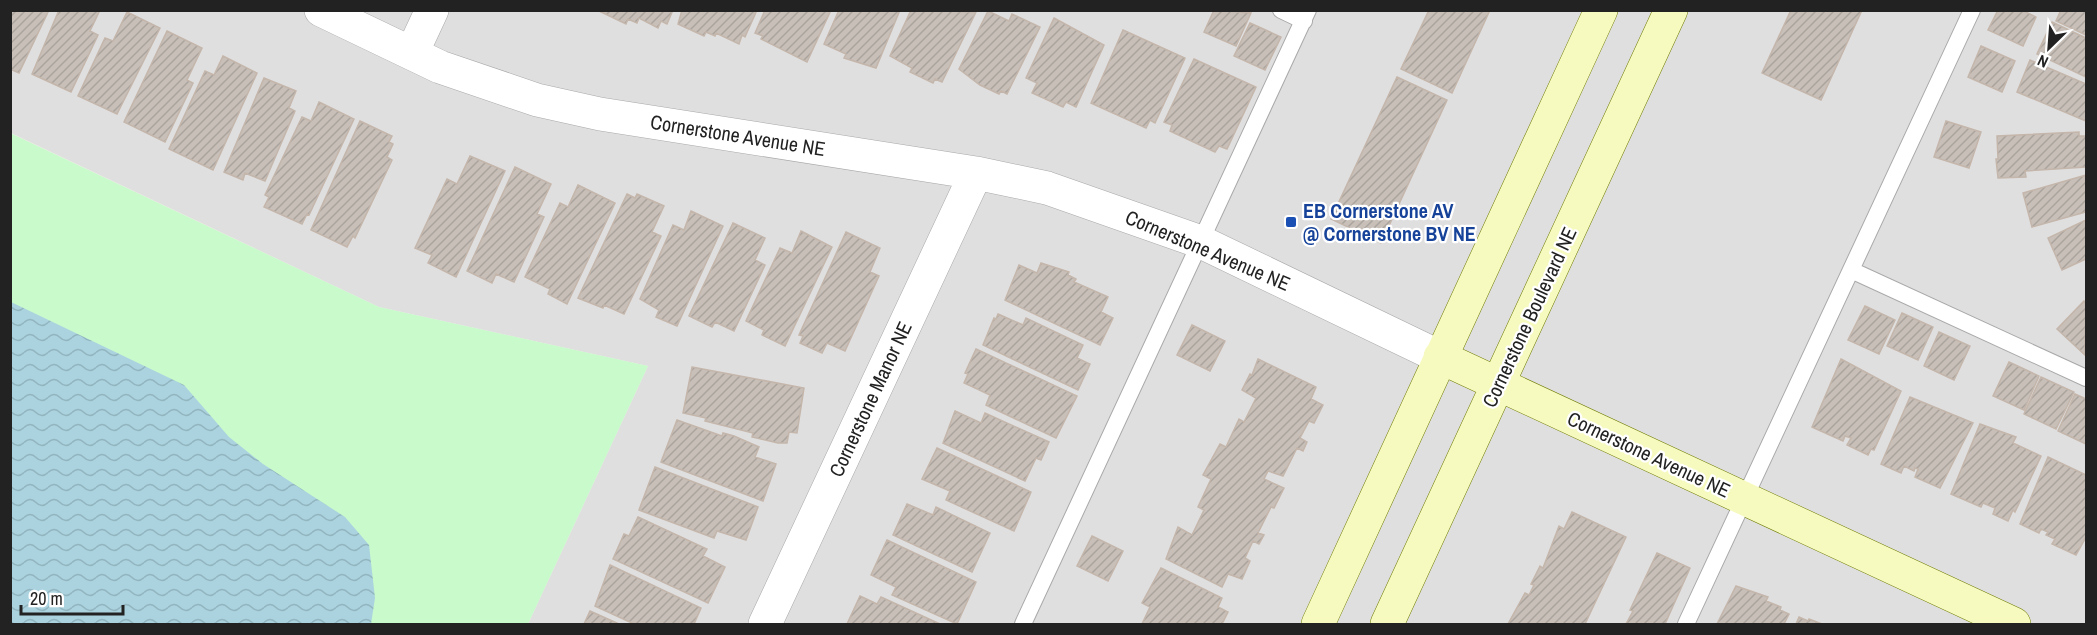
<svg xmlns="http://www.w3.org/2000/svg" width="2097" height="635" viewBox="0 0 2097 635" font-family="'Archivo Narrow',sans-serif">
  <defs>
    <pattern id="water-waves" width="16" height="10" patternUnits="userSpaceOnUse" patternTransform="scale(1.5)"><rect width="16" height="10" fill="#aad3df"/><path d="M0 5q4-4 8 0t8 0" fill="none" stroke="#92b5bf"/></pattern>
    <pattern id="building-hatch" width="6" height="6" patternUnits="userSpaceOnUse" patternTransform="scale(1.5)"><rect width="6" height="6" fill="#c7bfb8"/><path d="M-1 1l2-2M0 6l6-6M5 7l2-2" fill="none" stroke="#aba49e"/></pattern>
  </defs>
  <rect width="100%" height="100%" fill="#f2efe9"/>
  <path fill="#e0dfdf" d="M 10,11 L 2086,11 L 2086,624 L 528,624 L 648,366 L 379,307 L 11,133 Z"/>
  <path fill="#c8facc" d="M 10,133 L 379,307 L 648,366 L 528,624 L 11,624 Z"/>
  <path fill="url(#water-waves)" d="M 11,302 L 184,385 L 229,437 L 263,464 L 345,517 L 369,545 L 375,598 L 371,624 L 11,624 Z"/>
  <path fill="url(#building-hatch)" stroke="#c4b6ab" stroke-width="1.5" d="M 10,10 L 49,10 L 19,73 L 10,69 Z
    M 59,10 L 100,10 L 90,31 L 98,35 L 71,92 L 32,74 Z
    M 673,10 L 667,24 L 661,21 L 658,28 L 639,18 L 637,23 L 628,19 L 626,24 L 599,11 Z
    M 682,10 L 757,10 L 745,37 L 742,35 L 739,44 L 716,33 L 715,36 L 706,32 L 704,36 L 678,24 Z
    M 765,10 L 831,10 L 807,62 L 761,39 L 763,36 L 755,33 Z
    M 839,10 L 900,10 L 876,68 L 844,58 L 846,54 L 824,44 Z
    M 911,10 L 976,12 L 942,82 L 935,79 L 933,83 L 910,72 L 912,68 L 890,56 Z
    M 1214,10 L 1251,13 L 1236,46 L 1204,32 Z
    M 1429,10 L 1490,10 L 1452,93 L 1401,69 Z
    M 1791,10 L 1862,10 L 1821,100 L 1762,73 Z
    M 1998,10 L 2022,10 L 2036,17 L 2023,46 L 1988,30 Z
    M 2061,10 L 2086,10 L 2086,35 L 2056,21 Z
    M 988,11 L 1009,21 L 1012,14 L 1040,27 L 1007,94 L 1001,91 L 999,94 L 980,85 L 959,69 Z
    M 127,12 L 160,28 L 117,114 L 78,96 L 105,38 L 113,41 Z
    M 1054,18 L 1104,45 L 1076,107 L 1066,102 L 1063,107 L 1032,93 L 1037,83 L 1026,78 Z
    M 2052,22 L 2086,38 L 2086,77 L 2037,54 Z
    M 1250,23 L 1281,37 L 1265,70 L 1234,56 Z
    M 1123,30 L 1185,58 L 1155,123 L 1150,120 L 1146,128 L 1091,103 Z
    M 167,31 L 202,48 L 187,80 L 193,83 L 165,142 L 124,122 Z
    M 1981,46 L 2015,61 L 2002,92 L 1968,77 Z
    M 223,56 L 257,73 L 213,170 L 169,149 L 205,71 L 214,75 Z
    M 1194,59 L 1256,87 L 1227,149 L 1219,146 L 1215,152 L 1170,131 L 1172,125 L 1164,122 Z
    M 2030,60 L 2086,84 L 2086,121 L 2017,92 Z
    M 1397,77 L 1447,100 L 1381,243 L 1331,219 Z
    M 264,78 L 296,91 L 289,108 L 295,111 L 265,181 L 245,173 L 243,180 L 224,172 Z
    M 319,102 L 354,119 L 309,215 L 307,214 L 302,224 L 264,207 L 269,197 L 265,195 L 302,117 L 311,121 Z
    M 360,121 L 392,136 L 389,142 L 393,144 L 387,157 L 392,160 L 355,238 L 353,236 L 347,247 L 311,230 Z
    M 1946,121 L 1981,132 L 1969,168 L 1934,157 Z
    M 2079,132 L 2079,136 L 2086,136 L 2086,167 L 2025,171 L 2026,177 L 1998,178 L 1996,159 L 1998,159 L 1997,136 Z
    M 470,156 L 505,171 L 456,277 L 428,263 L 432,255 L 415,248 L 447,179 L 457,184 Z
    M 515,167 L 551,184 L 537,214 L 544,217 L 514,282 L 496,274 L 492,283 L 467,271 Z
    M 2086,175 L 2086,212 L 2032,227 L 2023,193 Z
    M 578,185 L 615,203 L 567,304 L 548,294 L 550,289 L 525,277 L 560,203 L 568,207 Z
    M 627,194 L 635,198 L 637,194 L 664,206 L 652,232 L 661,236 L 624,314 L 604,305 L 603,308 L 578,298 Z
    M 691,211 L 723,226 L 677,326 L 656,317 L 659,310 L 640,299 L 673,225 L 684,230 Z
    M 2086,220 L 2086,259 L 2062,270 L 2048,238 Z
    M 733,223 L 765,238 L 755,260 L 765,265 L 734,331 L 715,322 L 712,327 L 689,316 Z
    M 801,231 L 832,247 L 785,346 L 762,335 L 764,330 L 746,321 L 780,248 L 792,253 Z
    M 846,232 L 880,248 L 870,272 L 879,276 L 845,351 L 827,343 L 822,353 L 800,343 L 803,336 L 799,335 Z
    M 1041,263 L 1069,272 L 1068,275 L 1076,279 L 1074,282 L 1108,297 L 1101,312 L 1113,318 L 1100,345 L 1005,300 L 1019,265 L 1037,273 Z
    M 2084,301 L 2086,304 L 2085,355 L 2057,329 Z
    M 1865,306 L 1895,320 L 1879,354 L 1848,340 Z
    M 1902,313 L 1933,327 L 1918,360 L 1887,346 Z
    M 998,314 L 1023,325 L 1026,318 L 1083,345 L 1077,358 L 1090,364 L 1078,390 L 983,345 L 994,318 L 996,319 Z
    M 1192,325 L 1225,341 L 1210,371 L 1177,355 Z
    M 1939,332 L 1970,346 L 1954,380 L 1924,366 Z
    M 976,349 L 1077,396 L 1056,438 L 986,405 L 990,395 L 964,383 L 968,374 L 965,373 Z
    M 1258,359 L 1316,387 L 1311,399 L 1323,405 L 1314,423 L 1309,421 L 1300,438 L 1307,442 L 1303,451 L 1297,448 L 1283,476 L 1268,471 L 1264,479 L 1284,488 L 1274,508 L 1271,507 L 1258,533 L 1264,535 L 1259,544 L 1253,541 L 1245,558 L 1250,561 L 1242,579 L 1228,574 L 1222,587 L 1166,559 L 1178,527 L 1192,535 L 1204,510 L 1198,507 L 1211,479 L 1203,475 L 1220,444 L 1226,447 L 1239,419 L 1244,422 L 1256,398 L 1242,390 L 1250,374 L 1252,375 Z
    M 1841,359 L 1901,391 L 1874,450 L 1871,449 L 1868,455 L 1847,445 L 1851,438 L 1845,436 L 1843,441 L 1812,427 Z
    M 2009,362 L 2039,376 L 2024,410 L 1993,396 Z
    M 692,367 L 804,388 L 797,433 L 789,432 L 787,443 L 778,443 L 752,437 L 753,433 L 705,421 L 706,418 L 683,413 Z
    M 2041,377 L 2074,392 L 2056,429 L 2024,414 Z
    M 2075,394 L 2086,399 L 2086,444 L 2058,431 Z
    M 1910,397 L 1973,423 L 1940,488 L 1915,477 L 1918,469 L 1915,468 L 1914,471 L 1904,466 L 1901,473 L 1881,464 Z
    M 955,411 L 981,423 L 985,413 L 1049,442 L 1041,460 L 1036,458 L 1025,481 L 943,443 Z
    M 677,420 L 722,436 L 723,433 L 734,436 L 759,447 L 755,457 L 776,464 L 763,501 L 661,462 Z
    M 1980,424 L 2016,437 L 2013,443 L 2041,456 L 2015,512 L 2013,510 L 2008,521 L 1993,514 L 1995,508 L 1983,503 L 1981,507 L 1951,494 Z
    M 937,448 L 1031,492 L 1014,531 L 946,500 L 950,491 L 922,479 Z
    M 2048,457 L 2086,475 L 2086,537 L 2076,555 L 2052,544 L 2055,539 L 2046,535 L 2048,532 L 2041,529 L 2039,533 L 2020,524 Z
    M 655,467 L 758,507 L 746,540 L 717,531 L 714,538 L 639,510 Z
    M 907,504 L 933,515 L 936,507 L 990,533 L 972,572 L 893,535 Z
    M 1572,512 L 1626,537 L 1585,624 L 1508,624 L 1525,593 L 1529,595 L 1534,585 L 1531,584 L 1540,566 L 1543,568 L 1559,526 L 1564,529 Z
    M 638,517 L 707,549 L 703,556 L 725,567 L 708,603 L 613,559 L 624,534 L 629,536 Z
    M 1092,536 L 1123,551 L 1108,581 L 1077,566 Z
    M 887,540 L 976,582 L 957,624 L 892,595 L 896,587 L 871,575 Z
    M 1657,553 L 1690,568 L 1665,624 L 1626,624 L 1633,611 L 1630,610 Z
    M 610,565 L 701,608 L 694,624 L 634,624 L 595,606 Z
    M 1161,568 L 1222,598 L 1218,607 L 1228,612 L 1222,624 L 1142,624 L 1150,607 L 1142,603 Z
    M 1736,586 L 1768,597 L 1766,601 L 1781,607 L 1780,610 L 1789,614 L 1784,624 L 1717,624 Z
    M 860,596 L 877,604 L 881,597 L 940,624 L 847,624 Z
    M 590,611 L 619,624 L 584,624 Z
    M 1799,617 L 1808,621 L 1809,619 L 1822,624 L 1796,624 Z"/>
  <g fill="none" stroke-linecap="round" stroke-linejoin="round">
    <defs>
      <path id="lane" d="M 1281,10 L 1304,21
        M 1851,270 L 2086,378
        M 1023,624 L 1308,10
        M 1686,624 L 1972,10"/>
      <path id="street" d="M 321,10 L 440,67 L 537,100 L 600,114 L 976,173 L 1047,188 L 1201,242 L 1440,357
        M 412,53 L 432,10
        M 765,624 L 976,173"/>
      <path id="secondary" d="M 1440,357 L 2014,624
        M 1318,624 L 1601,10
        M 1387,624 L 1671,10"/>
    </defs>
    <use href="#lane" stroke="#a9a9a9" stroke-width="18"/>
    <use href="#street" stroke="#a9a9a9" stroke-width="34"/>
    <use href="#secondary" stroke="#707d05" stroke-width="34"/>
    <use href="#lane" stroke="#fff" stroke-width="16"/>
    <use href="#street" stroke="#fff" stroke-width="33"/>
    <use href="#secondary" stroke="#f7fabf" stroke-width="33"/>
  </g>
  <rect fill="#1a4fb4" stroke="#fff" stroke-width="2" x="1285" y="216" width="12" height="12" rx="3"/>
  <g text-anchor="middle" dominant-baseline="central" stroke-width="4.5" stroke-linejoin="round" paint-order="stroke">
    <g font-size="20" fill="#222" stroke="#fff">
      <text transform="translate(738 135) rotate(9)">Cornerstone Avenue NE</text>
      <text transform="translate(1208 250) rotate(23)">Cornerstone Avenue NE</text>
      <text transform="translate(1529 317) rotate(-65)">Cornerstone Boulevard NE</text>
      <text transform="translate(870 399) rotate(-65)">Cornerstone Manor NE</text>
      <text transform="translate(1649 454) rotate(25)">Cornerstone Avenue NE</text>
    </g>
    <g font-size="20" font-weight="bold" fill="#164399" stroke="#fff" text-anchor="start">
      <text x="1303" y="210">EB Cornerstone AV<tspan x="1303" dy="23">@ Cornerstone BV NE</tspan></text>
    </g>
  </g>
  <rect width="2097" height="635" fill="none" stroke="#222222" stroke-width="24"/>
  <g transform="translate(2049 48) rotate(205)" stroke="#ffffff" stroke-width="4.5" paint-order="stroke">
  <path d="M0-4.5L10 22L0 15L-10 22Z" fill="#222222"/>
  <text y="-9" font-size="16" font-weight="bold" text-anchor="middle" fill="#222222">N</text>
  </g>
  <path d="M21 605v9h102v-9" fill="none" stroke="#222222" stroke-width="3"/>
  <text x="30" y="605" font-size="18" fill="#222222" stroke="#ffffff" stroke-width="4.5" paint-order="stroke">20 m</text>
</svg>
